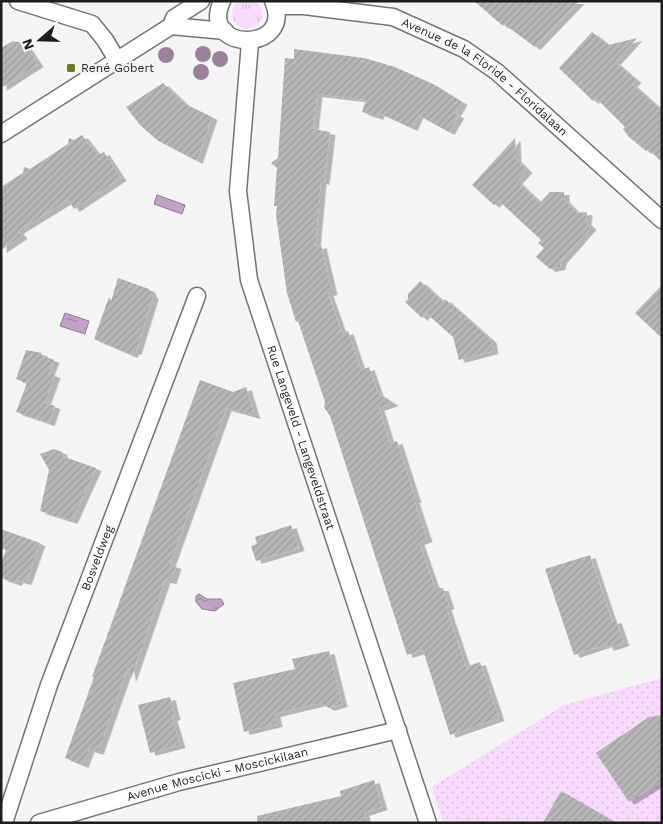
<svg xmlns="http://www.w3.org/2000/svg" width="663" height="824" viewBox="0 0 663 824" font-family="'Work Sans',sans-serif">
  <defs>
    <pattern id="grass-tufts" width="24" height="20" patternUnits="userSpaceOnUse" patternTransform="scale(1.25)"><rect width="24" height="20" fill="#f6dcfa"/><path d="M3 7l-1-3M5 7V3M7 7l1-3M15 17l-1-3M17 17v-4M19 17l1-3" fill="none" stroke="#d2bcd6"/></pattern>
    <pattern id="garden-dots" width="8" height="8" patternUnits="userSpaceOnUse" patternTransform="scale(1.25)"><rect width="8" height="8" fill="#f6dcfa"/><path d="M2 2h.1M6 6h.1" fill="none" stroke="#d2bcd6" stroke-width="1.8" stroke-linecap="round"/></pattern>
    <pattern id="water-ripples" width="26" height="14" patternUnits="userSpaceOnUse" patternTransform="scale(1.25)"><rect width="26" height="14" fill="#c3a2c7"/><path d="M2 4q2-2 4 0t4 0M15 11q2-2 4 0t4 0" fill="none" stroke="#9e83a1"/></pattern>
    <pattern id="building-hatch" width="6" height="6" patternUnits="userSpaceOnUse" patternTransform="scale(1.25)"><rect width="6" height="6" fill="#b9b6ba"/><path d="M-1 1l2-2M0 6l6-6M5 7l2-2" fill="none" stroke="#9f9c9f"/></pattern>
    <filter id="shadow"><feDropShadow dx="5.5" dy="3" stdDeviation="0" flood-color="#0004"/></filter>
  </defs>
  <rect width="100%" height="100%" fill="#f7f4f7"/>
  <path fill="url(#grass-tufts)" d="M232 14a15 15 0 1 1 30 0a15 15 0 1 1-30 0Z"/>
  <path fill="url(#garden-dots)" d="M 662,678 L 662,823 L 443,823 L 432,787 L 564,705 Z"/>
  <path fill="url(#water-ripples)" stroke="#927a95" d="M 157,195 L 185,205 L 182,214 L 154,204 Z
    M 65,313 L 89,321 L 85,334 L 60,326 Z
    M 199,594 L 207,599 L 221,599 L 224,604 L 215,611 L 202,609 L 196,602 L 196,596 Z"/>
  <path fill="url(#building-hatch)" filter="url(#shadow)" d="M 474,1 L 579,1 L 535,47 L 504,24 L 503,26 Z
    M 592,32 L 608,45 L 637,38 L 615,62 L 636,80 L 632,84 L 662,111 L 662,162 L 648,149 L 646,151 L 629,137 L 623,129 L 625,127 L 596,98 L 593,101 L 559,68 Z
    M 13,41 L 24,43 L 38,64 L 1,88 L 1,48 Z
    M 294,49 L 364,58 L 395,67 L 433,84 L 462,102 L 455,114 L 459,115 L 449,132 L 418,115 L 412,128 L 379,113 L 378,117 L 362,112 L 366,100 L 317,94 L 313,129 L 330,132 L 324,182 L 321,181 L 315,247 L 321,245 L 332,292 L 328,293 L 342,333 L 348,331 L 361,370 L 369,367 L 378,393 L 393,403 L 379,408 L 390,443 L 397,441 L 416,500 L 414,500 L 427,539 L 419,542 L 435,588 L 443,588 L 449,606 L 446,607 L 466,667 L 480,662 L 499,718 L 450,735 L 423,650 L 407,655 L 330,416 L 324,407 L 325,402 L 298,321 L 296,322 L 287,293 L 276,215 L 277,206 L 274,206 L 277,168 L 271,163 L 278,158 L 285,58 L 294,59 Z
    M 163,83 L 185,104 L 212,117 L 197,161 L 157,140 L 140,125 L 126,107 Z
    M 82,135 L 98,155 L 104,152 L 121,178 L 74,209 L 68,200 L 18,231 L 22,236 L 1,250 L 1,187 L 23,173 L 24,167 L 30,169 L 68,144 L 69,138 L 74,140 Z
    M 515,138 L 516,159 L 527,170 L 517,181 L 540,203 L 550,192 L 564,192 L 564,199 L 577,213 L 587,212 L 586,222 L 591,227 L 561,261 L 560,267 L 550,269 L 536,257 L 544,248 L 538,243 L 541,240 L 498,200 L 494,205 L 472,185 Z
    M 118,278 L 149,289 L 153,297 L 136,352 L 134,351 L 132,355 L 94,339 L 109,297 L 111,301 Z
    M 420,281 L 443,302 L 445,299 L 491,340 L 493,351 L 459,360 L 453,337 L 426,313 L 422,318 L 405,302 L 408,299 L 408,294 Z
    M 662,285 L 662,338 L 635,313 Z
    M 26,350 L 42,353 L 41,355 L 54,360 L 49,373 L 55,375 L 45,403 L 55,406 L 49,423 L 16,412 L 27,383 L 16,379 Z
    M 200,380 L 233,392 L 246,387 L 255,416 L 226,408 L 170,564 L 176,566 L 171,581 L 165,580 L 131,679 L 128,667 L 98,752 L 89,749 L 83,765 L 65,758 L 94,677 L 92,677 Z
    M 54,449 L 62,452 L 62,456 L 96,468 L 72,521 L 40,511 L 49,470 L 40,454 Z
    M 291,525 L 299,548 L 256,561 L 251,546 L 257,544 L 255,537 Z
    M 1,529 L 40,543 L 26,582 L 18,580 L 16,583 L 1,578 L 1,563 L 6,550 L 1,548 Z
    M 590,555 L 612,621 L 616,620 L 624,643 L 608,648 L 607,644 L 574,655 L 545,569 Z
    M 329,651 L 342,704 L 329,708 L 321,703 L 275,714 L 277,724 L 244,732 L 233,683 L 295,669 L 292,659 Z
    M 170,697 L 175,717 L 172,718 L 180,745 L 150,753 L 138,705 Z
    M 662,715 L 662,781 L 629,802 L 596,753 L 649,717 Z
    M 374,780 L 382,807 L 364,813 L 366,823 L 257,823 L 257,816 L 341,796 L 340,791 Z
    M 561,791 L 617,823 L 543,823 Z"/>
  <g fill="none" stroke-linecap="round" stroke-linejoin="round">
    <defs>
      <g id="street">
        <path d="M 18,1 L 92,24 L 105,40 L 117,60"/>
        <path d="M 222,1 C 198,53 296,53 273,1"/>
        <path id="s1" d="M 275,6 L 304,6 L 393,17 L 464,49 L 497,72 L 662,220"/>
        <path d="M 171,26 L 174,18 L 201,1"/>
        <path id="s2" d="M 250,42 L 238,191 L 249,280 L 428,823"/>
        <path d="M 1,134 L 171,26 L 225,31"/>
        <path id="s3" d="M 4,823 L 49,685 L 197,296"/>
        <path id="s4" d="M 39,823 L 179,782 L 398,730"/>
      </g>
    </defs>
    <use href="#street" stroke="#767377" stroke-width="19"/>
    <use href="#street" stroke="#fff" stroke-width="16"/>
  </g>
  <g fill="#9a829d">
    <circle cx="203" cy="54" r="8"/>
    <circle cx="166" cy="55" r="8"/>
    <circle cx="220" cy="59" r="8"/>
    <circle cx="201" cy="72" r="8"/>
  </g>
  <rect fill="#737720" stroke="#f7f4f7" stroke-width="2" x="66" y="63" width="10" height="10" rx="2.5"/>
  <g text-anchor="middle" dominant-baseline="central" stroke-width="4.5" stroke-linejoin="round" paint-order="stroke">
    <g font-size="12" fill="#1f1e1f" stroke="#f7f4f7" text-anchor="start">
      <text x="81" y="68">René Gobert</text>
    </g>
    <g font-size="12" fill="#1f1e1f" stroke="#f7f4f7">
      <text stroke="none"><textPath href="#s1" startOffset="229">Avenue de la Floride - Floridalaan</textPath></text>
      <text stroke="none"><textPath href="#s2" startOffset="405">Rue Langeveld - Langeveldstraat</textPath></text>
      <text stroke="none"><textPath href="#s3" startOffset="281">Bosveldweg</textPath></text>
      <text stroke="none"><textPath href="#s4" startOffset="185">Avenue Moscicki - Moscickilaan</textPath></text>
    </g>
  </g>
  <rect width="663" height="824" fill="none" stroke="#1f1e1f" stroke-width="5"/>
  <g transform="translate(40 40) rotate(250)" stroke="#f7f4f7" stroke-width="4" paint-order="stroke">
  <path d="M0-4L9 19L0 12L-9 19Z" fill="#1f1e1f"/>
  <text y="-8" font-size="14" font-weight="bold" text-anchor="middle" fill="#1f1e1f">N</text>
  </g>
</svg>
